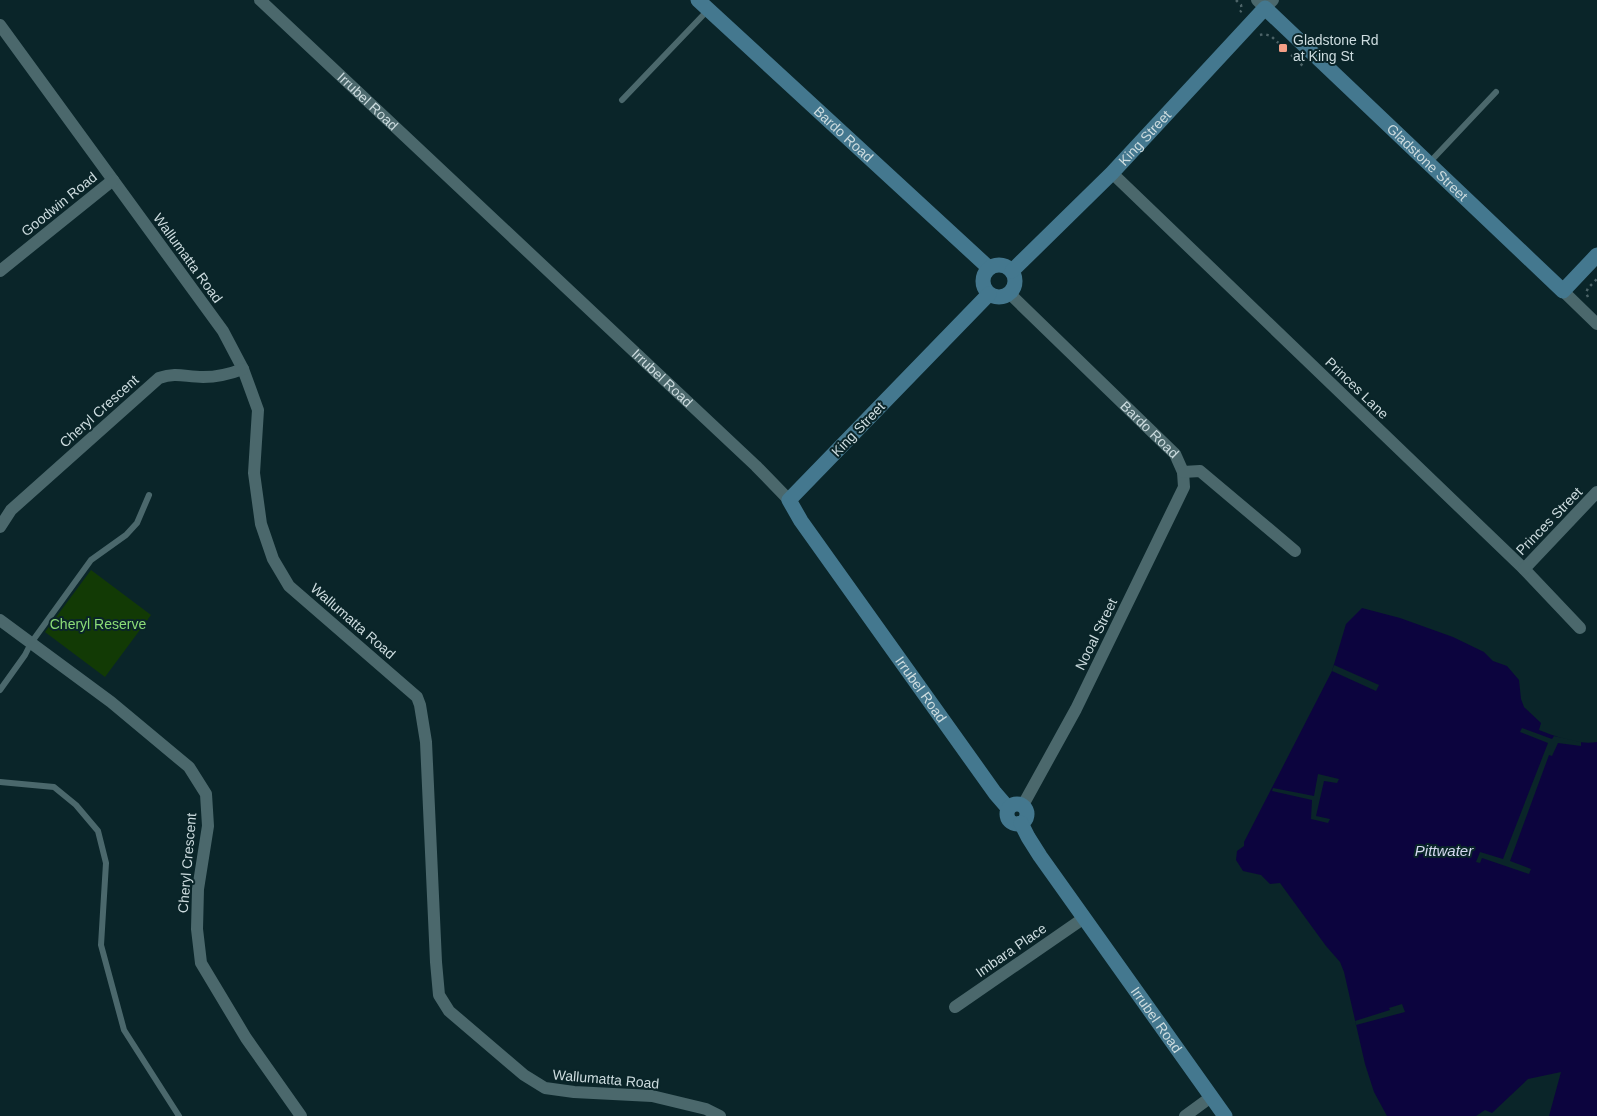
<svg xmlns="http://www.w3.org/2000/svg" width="1597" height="1116" viewBox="0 0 1597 1116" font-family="Arial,sans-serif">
  <rect width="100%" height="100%" fill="#0a2529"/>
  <path fill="#123a05" d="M 91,570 L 151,615 L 105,677 L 45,632 Z"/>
  <path fill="#0c043e" d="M 1362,608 L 1400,618 L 1453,637 L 1484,652 L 1493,661 L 1507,666 L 1519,680 L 1521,699 L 1524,707 L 1541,723 L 1539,730 C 1557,737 1577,745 1597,742 L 1597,1116 L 1549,1116 L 1561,1072 L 1528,1079 L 1492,1113 L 1485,1110 L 1476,1116 L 1387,1116 L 1374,1092 L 1365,1064 L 1344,972 L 1340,962 L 1326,946 L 1280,883 L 1270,884 L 1261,875 L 1243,871 L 1236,860 L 1237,851 L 1244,846 L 1244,842 L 1332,671 L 1346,624 Z"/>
  <path fill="#0a2529" d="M 1334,665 L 1379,685 L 1376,691 L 1332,671 Z
    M 1522,728 L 1552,739 L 1554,736 L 1581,742 L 1581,746 L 1558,743 L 1552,756 L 1549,755 L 1510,861 L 1531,869 L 1529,874 L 1482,858 L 1480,863 L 1476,862 L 1480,852 L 1503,859 L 1548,743 L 1520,732 Z
    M 1318,774 L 1339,779 L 1337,783 L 1324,781 L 1316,816 L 1330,819 L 1328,823 L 1311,819 L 1312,800 L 1272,791 L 1273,788 L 1314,796 Z
    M 1402,1004 L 1405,1012 L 1356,1025 L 1355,1021 L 1390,1010 L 1389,1008 Z"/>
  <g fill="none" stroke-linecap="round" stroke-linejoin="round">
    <path stroke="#4d6468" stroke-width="2.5" stroke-dasharray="2.5 4" stroke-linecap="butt" d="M 1236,0 L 1241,5 L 1242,10 L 1240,12
      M 1260,35 L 1264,34 L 1271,36 L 1304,67
      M 1588,297 L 1586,293 L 1588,288 L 1597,279"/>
    <path stroke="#4b686c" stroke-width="6" d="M 622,100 L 708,10
      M 1429,163 L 1496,92
      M 0,690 L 25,655 L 31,643 L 91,560 L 126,535 L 137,523 L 149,495
      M 0,782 L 54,787 L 76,805 L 98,831 L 106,863 L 101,945 L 124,1030 L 179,1116"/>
    <g stroke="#4b686c" stroke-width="12">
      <path id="s1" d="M 260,0 L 756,466 L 789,500"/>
      <path d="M 1257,0 L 1265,8 L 1273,0"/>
      <path d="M 0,25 L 223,331 L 243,369 L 258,410 L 254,473 L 261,524 L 273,559 L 289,586 L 417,697 L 420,705 L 426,742 L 436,962 L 439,995 L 449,1011 L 524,1075 L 545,1088 L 574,1092 L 652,1096 L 706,1109 L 720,1116"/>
      <path d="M 1112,173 L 1524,569 L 1580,628"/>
      <path d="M 0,271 L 113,180"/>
      <path d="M 1563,291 L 1597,324"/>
      <path id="s2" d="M 1009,293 L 1175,454 L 1183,472 L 1184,487 L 1076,709 L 1023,805"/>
      <path d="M 1183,472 L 1200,471 L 1295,551"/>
      <path d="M 0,527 L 11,510 L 159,378 C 177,372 185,377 203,377 C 217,377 230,374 243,369"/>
      <path d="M 1524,569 L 1597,492"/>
      <path d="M 0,620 L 111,702 L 189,767 L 206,794 L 208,826 L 198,889 L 197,929 L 201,963 L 246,1038 L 301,1116"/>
      <path d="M 955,1007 L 1084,918"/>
      <path d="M 1185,1116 L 1211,1097"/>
    </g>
    <g stroke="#44788f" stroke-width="15">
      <path id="s3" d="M 698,0 L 989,268"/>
      <circle cx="999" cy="281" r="16"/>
      <path id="s4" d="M 1012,271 L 1112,173 L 1265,8 L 1563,291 L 1597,255"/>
      <path id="s5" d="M 989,294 L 789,500 L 801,521 L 995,793 L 1008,808"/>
      <circle cx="1017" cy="814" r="10"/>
      <path id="s6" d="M 1021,823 L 1028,837 L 1040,856 L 1225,1116"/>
    </g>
  </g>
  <rect fill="#f39f86" stroke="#0a2529" stroke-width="2" x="1278" y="43" width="10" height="10" rx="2.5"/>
  <g text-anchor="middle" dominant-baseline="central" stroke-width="4" stroke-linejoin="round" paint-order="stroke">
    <g font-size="14" fill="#cddcdf" stroke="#0a2529" text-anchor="start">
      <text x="1293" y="40">Gladstone Rd<tspan x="1293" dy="16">at King St</tspan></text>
    </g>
    <g font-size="14" fill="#cddcdf" stroke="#0a2529">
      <text stroke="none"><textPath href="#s1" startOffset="148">Irrubel Road</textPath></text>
      <text stroke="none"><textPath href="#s3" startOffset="198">Bardo Road</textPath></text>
      <text stroke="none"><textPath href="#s4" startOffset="188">King Street</textPath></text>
      <text stroke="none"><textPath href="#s4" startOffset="589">Gladstone Street</textPath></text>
      <text transform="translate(59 204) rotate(-39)">Goodwin Road</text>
      <text transform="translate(188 258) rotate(54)">Wallumatta Road</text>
      <text stroke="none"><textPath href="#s1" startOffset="552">Irrubel Road</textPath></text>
      <text transform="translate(1357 388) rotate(44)">Princes Lane</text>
      <text transform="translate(99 411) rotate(-42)">Cheryl Crescent</text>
      <text transform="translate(858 429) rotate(-46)">King Street</text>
      <text stroke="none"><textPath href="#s2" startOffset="196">Bardo Road</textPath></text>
      <text transform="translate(1549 521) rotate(-46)">Princes Street</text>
      <text transform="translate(353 621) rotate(41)">Wallumatta Road</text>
      <text transform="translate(1096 634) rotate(-64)">Nooal Street</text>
      <text stroke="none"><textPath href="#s5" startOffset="518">Irrubel Road</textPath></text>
      <text transform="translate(187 863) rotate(-85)">Cheryl Crescent</text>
      <text transform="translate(1011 950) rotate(-35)">Imbara Place</text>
      <text stroke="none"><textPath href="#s6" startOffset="239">Irrubel Road</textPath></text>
      <text transform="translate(606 1079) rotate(5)">Wallumatta Road</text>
    </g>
    <g font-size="14" fill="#8bdc77" stroke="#0a2529">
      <text x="98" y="624">Cheryl Reserve</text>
    </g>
    <g font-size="15" font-style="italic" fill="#d4d8ef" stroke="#0a2529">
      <text x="1444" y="850">Pittwater</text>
    </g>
  </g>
</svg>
